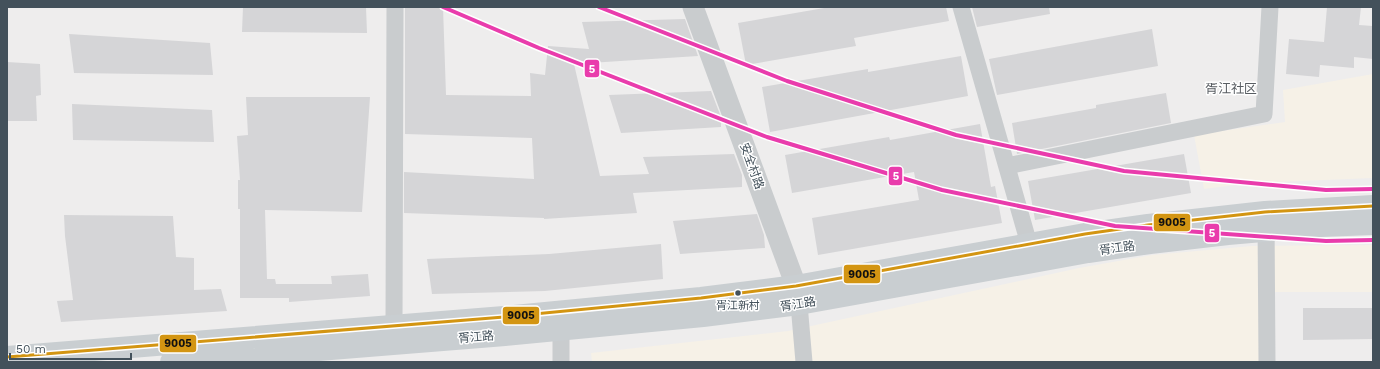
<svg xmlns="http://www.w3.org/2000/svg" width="1380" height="369" viewBox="0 0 1380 369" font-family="'Work Sans','Noto Sans SC',sans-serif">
  <rect width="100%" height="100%" fill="#eeeded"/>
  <path fill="#f6f1e7" d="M 1373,74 L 1373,178 L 1250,183 L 1204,189 L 1194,135 L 1285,122 L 1283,90 Z
    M 1373,245 L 1373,292 L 1272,292 L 1273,362 L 592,362 L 591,353 L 788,331 L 1079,268 L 1152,255 L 1252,246 Z"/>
  <path fill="#d5d5d7" d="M 243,7 L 366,7 L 367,33 L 242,32 Z
    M 405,7 L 443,7 L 446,95 L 531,96 L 530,73 L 545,75 L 548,46 L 589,49 L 582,22 L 685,19 L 698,56 L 574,64 L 600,176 L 649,174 L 643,157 L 734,154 L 742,175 L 742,187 L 633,193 L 637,213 L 544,219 L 544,218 L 404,213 L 404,172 L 534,179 L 532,138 L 405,134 Z
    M 830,7 L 946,7 L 949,21 L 854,38 L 856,46 L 746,65 L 738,23 Z
    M 972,7 L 1049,7 L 1050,14 L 977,27 Z
    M 1327,7 L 1361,7 L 1359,25 L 1373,26 L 1373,59 L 1354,57 L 1354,68 L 1320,65 L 1319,77 L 1286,74 L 1289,39 L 1324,42 Z
    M 1152,29 L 1158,66 L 997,95 L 989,59 Z
    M 69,34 L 210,43 L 213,75 L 74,73 Z
    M 961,56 L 968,96 L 770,132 L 762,87 L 868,69 L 868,72 Z
    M 7,62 L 40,64 L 41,95 L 36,96 L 37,121 L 7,121 Z
    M 711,91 L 721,117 L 721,127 L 621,133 L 609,95 Z
    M 1166,93 L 1171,123 L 1017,154 L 1012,123 L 1096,108 L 1096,105 Z
    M 246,97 L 370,97 L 362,212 L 265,210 L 267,279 L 275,279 L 276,284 L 332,284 L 331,276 L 368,274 L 370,296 L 289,302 L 289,298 L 240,298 L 240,209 L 238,209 L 238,180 L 240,180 L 237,136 L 248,135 Z
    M 72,104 L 212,110 L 214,142 L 73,140 Z
    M 980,124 L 991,187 L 995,186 L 1002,223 L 818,255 L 812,218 L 919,200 L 914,172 L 792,193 L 785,155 L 889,137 L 890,140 Z
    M 1184,154 L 1191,193 L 1035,220 L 1028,181 Z
    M 757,214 L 764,235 L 765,248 L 680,254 L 673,221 Z
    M 64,215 L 173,216 L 176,257 L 194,258 L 194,290 L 221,289 L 227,311 L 61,322 L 57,301 L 73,300 L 65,236 Z
    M 661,244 L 663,279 L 545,291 L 432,294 L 427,259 L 549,254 Z
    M 1303,308 L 1373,308 L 1373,339 L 1303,340 Z"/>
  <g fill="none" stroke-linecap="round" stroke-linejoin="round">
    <path stroke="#c9ccce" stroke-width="17" d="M 961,7 L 1029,244
      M 1007,166 L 1264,114 L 1270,7
      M 1266,218 L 1267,362
      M 799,304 L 804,362
      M 394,326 L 395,7
      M 561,330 L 561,362"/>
    <path stroke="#c9ccce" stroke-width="21" d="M 693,7 L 796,286 L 799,304"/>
    <path stroke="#c9ced1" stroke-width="22" d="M 7,357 L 504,317 L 701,298 L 796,286 L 1085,234 L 1148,225 L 1265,212 L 1373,206
      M 171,362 L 505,335 L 703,316 L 799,304 L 1088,252 L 1150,243 L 1228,234 L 1321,226 L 1373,224"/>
    <defs>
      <path id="bus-1" d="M 7,357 L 504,317 L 701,298 L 796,286 L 1085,234 L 1148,225 L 1265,212 L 1373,206"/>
    </defs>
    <use href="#bus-1" stroke="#fff" stroke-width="6"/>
    <use href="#bus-1" stroke="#d39512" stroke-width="3"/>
    <defs>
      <path id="metro-1" d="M 443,7 L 539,48 L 767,137 L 942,190 L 1115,226 L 1326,241 L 1373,240
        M 599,7 L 787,81 L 956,135 L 1124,171 L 1326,190 L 1373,189"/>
    </defs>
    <use href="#metro-1" stroke="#fff" stroke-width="7"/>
    <use href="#metro-1" stroke="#e93cac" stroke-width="4"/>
  </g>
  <circle fill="#43515b" stroke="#fff" stroke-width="1.5" cx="738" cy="293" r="3.5"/>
  <g text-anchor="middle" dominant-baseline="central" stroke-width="3" stroke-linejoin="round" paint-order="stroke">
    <g font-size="11" fill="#43515b" stroke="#fff">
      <text x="738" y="305">胥江新村</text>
    </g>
    <g font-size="12" fill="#43515b" stroke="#fff">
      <text transform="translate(752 166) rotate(70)">安全村路</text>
      <text transform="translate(1117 248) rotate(-8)">胥江路</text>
      <text transform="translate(798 304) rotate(-9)">胥江路</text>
      <text transform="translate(476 337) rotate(-5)">胥江路</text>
    </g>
    <g font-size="13" fill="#585d62" stroke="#fff">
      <text x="1231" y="88">胥江社区</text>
    </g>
  </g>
  <g stroke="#fff" stroke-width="1.5">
    <rect x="584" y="59" width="16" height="19" rx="4" fill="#e93cac"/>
    <rect x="888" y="166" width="15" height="20" rx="4" fill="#e93cac"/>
    <rect x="1153" y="213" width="38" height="19" rx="4" fill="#d39512"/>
    <rect x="1204" y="223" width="16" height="20" rx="4" fill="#e93cac"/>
    <rect x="843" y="264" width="38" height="20" rx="4" fill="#d39512"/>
    <rect x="502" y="306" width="38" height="19" rx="4" fill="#d39512"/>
    <rect x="159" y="334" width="38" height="19" rx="4" fill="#d39512"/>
  </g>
  <g font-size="11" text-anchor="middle" font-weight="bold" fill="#fff">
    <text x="592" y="73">5</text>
    <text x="896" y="180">5</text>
    <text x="1212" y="237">5</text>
  </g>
  <g font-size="11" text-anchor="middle" font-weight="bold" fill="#111">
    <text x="1172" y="226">9005</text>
    <text x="862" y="278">9005</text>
    <text x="521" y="319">9005</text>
    <text x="178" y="347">9005</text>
  </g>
  <rect width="1380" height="369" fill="none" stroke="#43515b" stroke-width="16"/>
  <path d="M10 353v6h121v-6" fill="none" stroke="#43515b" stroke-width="2"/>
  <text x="16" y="353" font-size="12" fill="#43515b" stroke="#ffffff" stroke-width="3" paint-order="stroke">50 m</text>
</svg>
